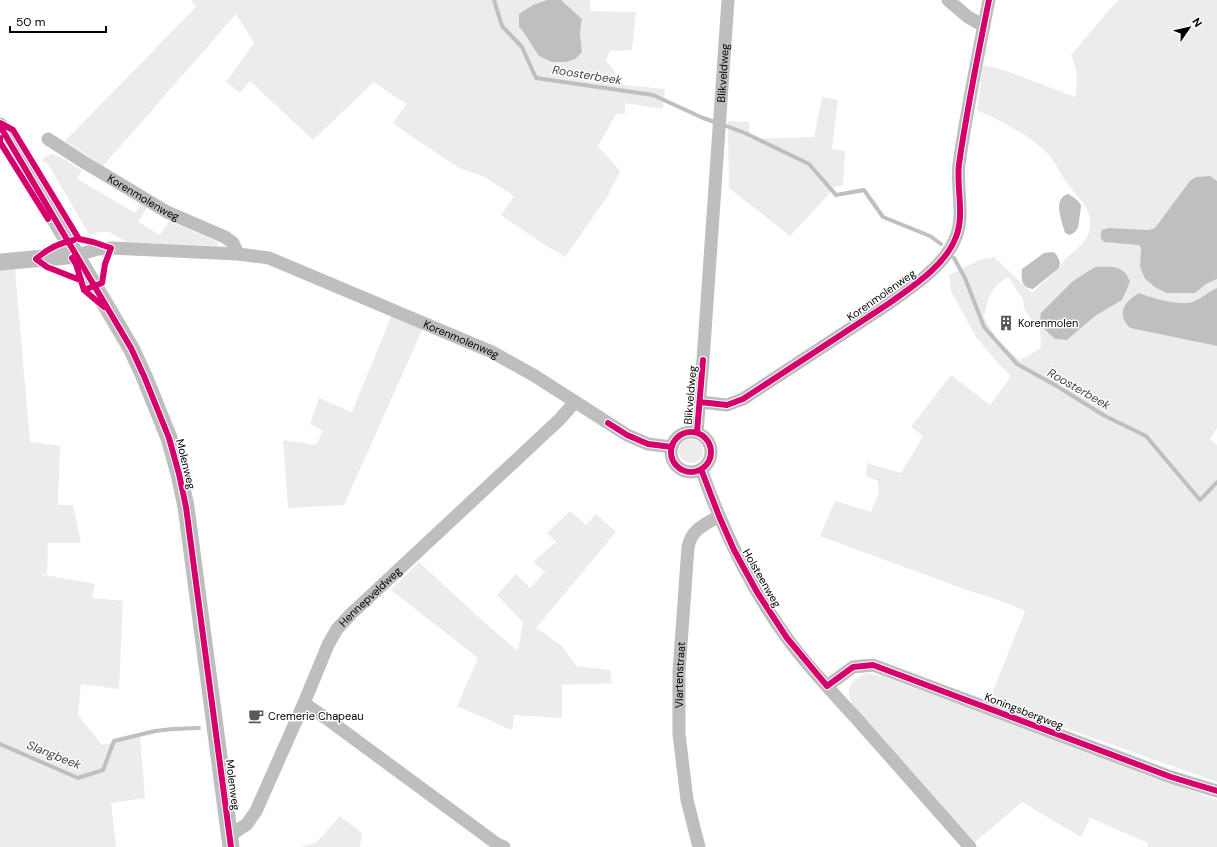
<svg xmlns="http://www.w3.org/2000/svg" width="1217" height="847" viewBox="0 0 1217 847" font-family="'DM Sans',sans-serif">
  <rect width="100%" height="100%" fill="#fff"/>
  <path fill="#ececec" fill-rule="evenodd" d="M 191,0 L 547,0 L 533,5 L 519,27 L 522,30 L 539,56 L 582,52 L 580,33 L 582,19 L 561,0 L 590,0 L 590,11 L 636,12 L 632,50 L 610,51 L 606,60 L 624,85 L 665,89 L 663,109 L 625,103 L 625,114 L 616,114 L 598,146 L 620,171 L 607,197 L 565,257 L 537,240 L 501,215 L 514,196 L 485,177 L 459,168 L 411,136 L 393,123 L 406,104 L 374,82 L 313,140 L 250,81 L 240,93 L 226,82 L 254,43 L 236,14 L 103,166 L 65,141 L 196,7 Z
    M 1119,0 L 1217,0 L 1217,181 L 1210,176 L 1196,177 L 1155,228 L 1149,230 L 1109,228 L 1139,245 L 1141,248 L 1140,267 L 1145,279 L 1156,288 L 1167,293 L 1195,293 L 1206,284 L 1217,279 L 1217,288 C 1208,292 1202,298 1195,301 C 1181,307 1152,298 1139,293 L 1130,328 L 1217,346 L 1217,428 L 1210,439 L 1217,445 L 1217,782 L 989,701 L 1025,611 L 1001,601 L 961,588 L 820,536 L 835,501 L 871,512 L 879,493 L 878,481 L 866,476 L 867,463 L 901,473 L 923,436 L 911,427 L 951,375 L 990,405 L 1011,376 L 998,363 L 976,337 L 951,291 L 949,275 L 979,260 L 994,257 L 1032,293 L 1059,268 C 1067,252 1087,248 1090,227 C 1093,211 1080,200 1071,188 C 1062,177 1056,163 1047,153 C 1043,148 1037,145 1033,141 C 1015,128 997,119 977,110 L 983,65 L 1004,70 L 1075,97 C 1078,79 1078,72 1071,55 L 1109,10 ZM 1095,267 L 1112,267 L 1123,270 L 1122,300 L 1095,316 L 1067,340 L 1055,339 L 1040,326 L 1040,321 ZM 1008,277 L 1023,299 L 1024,309 L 1035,324 L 1040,326 L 1041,348 L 1020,360 L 998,341 L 984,317 C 989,296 988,290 1008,277 Z
    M 822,97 L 838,100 L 832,149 L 845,151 L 843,185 L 834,187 L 829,194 L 790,236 L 729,188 L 728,121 L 749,122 L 749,139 L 814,137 Z
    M 52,154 L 60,157 L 82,170 L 77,179 L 135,213 L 140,204 L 147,207 L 138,222 L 160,235 L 169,221 L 216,241 L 218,243 L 217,246 L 127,242 L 109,232 L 99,232 L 90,236 L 48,164 L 42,161 L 44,157 Z
    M 15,269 L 30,442 L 60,446 L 58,505 L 73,505 L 81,543 L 48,543 L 47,574 L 39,574 L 95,584 L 92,598 L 123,601 L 119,689 L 81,684 L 78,715 L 102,745 L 140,737 L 145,798 L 111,803 L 116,847 L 0,847 L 0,270 Z
    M 392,315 L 423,328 L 344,505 L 288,508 L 283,440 L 316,445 L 323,431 L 310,424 L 319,398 L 352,412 Z
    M679 451a12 12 0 1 1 24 0a12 12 0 1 1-24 0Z
    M 570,511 L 586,525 L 596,514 L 616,532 L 536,628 L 562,646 L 576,666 L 610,670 L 612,683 L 562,685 L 562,718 L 514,715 L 512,730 L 457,706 L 478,658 L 391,590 L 419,562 L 486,624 L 518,651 L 523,622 L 497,595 L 516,574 L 530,588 L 545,572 L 533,562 L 556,542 L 547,533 Z
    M 868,673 L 885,677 L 1217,800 L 1217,847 L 1147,847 L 1148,843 L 1090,818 L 1081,837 L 1022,802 L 975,842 L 852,705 C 845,687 850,679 868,673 Z
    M 340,816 L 362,833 L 360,847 L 301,847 L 316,843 Z"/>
  <path fill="#bfbfbf" d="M 547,0 L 561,0 L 582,19 L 580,33 L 582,52 L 575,59 L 566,62 L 552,62 L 539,56 L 522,30 L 519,27 L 519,14 L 533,5 Z
    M 1210,176 L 1217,181 L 1217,279 L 1206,284 L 1195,293 L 1167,293 L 1156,288 L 1145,279 L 1140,267 L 1141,248 L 1139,245 L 1104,242 C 1100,238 1100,235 1102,230 L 1109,228 L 1149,230 L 1155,228 L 1190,181 L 1196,177 Z
    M 1068,194 C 1073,197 1078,200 1081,205 C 1081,206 1079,224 1078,227 C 1077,231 1073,234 1069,235 L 1065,233 C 1062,221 1052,199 1068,194 Z
    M 1053,252 L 1056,254 L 1060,262 L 1059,268 L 1033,289 C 1021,288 1021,278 1022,269 L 1044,253 Z
    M 1095,267 C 1111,267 1124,264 1130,282 L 1122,300 L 1095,316 L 1067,340 L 1055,339 L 1044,329 L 1040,321 L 1041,313 L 1073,281 Z
    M 1217,288 L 1217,346 L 1130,328 C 1116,313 1124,302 1139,293 C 1152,298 1181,307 1195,301 C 1202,298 1208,292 1217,288 Z"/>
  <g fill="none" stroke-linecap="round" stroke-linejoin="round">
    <path stroke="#bfbfbf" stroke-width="4" d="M 494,0 L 502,26 L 522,47 L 536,78 L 653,95 L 703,118 L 718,123
      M 721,124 L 745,133 L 809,164 L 836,195 L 864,190 L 883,217 L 930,236 L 941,244
      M 954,258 L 965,278 L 984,327 L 1017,364 L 1055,385 L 1105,416 L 1146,436 L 1200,500 L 1217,482
      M 0,744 L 78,778 L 103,770 L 114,741 L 155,731 L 173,729 L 199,728"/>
    <g stroke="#bebebe" stroke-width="13">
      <path d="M 948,0 L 968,17 L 984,26"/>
      <path id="s1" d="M 48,139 L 82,161 L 167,212 L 225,237 L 233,243 L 238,254"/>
      <path id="s2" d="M 77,255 L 98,249 L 111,248 L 238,254 L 269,258 L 492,352 L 535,376 L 627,435 L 648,444 L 672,447"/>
      <path d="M 700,402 L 727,405 L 743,399 L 888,304 C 913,286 945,266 956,237 C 965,214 956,187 959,164 C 967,109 978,54 989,0"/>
      <path id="s3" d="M 697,432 L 703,360 L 728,0"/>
      <circle cx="691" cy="452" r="20"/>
      <path d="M 701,469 C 722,528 749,586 787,638 C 807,666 832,692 856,718 C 894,761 932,804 970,847"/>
      <path d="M 827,686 L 853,667 L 873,665 L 1171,777 L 1217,791"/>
      <path d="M 304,703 L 330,721 L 497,844 L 504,847"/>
      <path id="s4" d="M 229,836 L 247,824 L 256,811 L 304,703 L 328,645 L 337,629 L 351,614 L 560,419 L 575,402"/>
      <path id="s5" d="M 699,847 L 687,800 L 679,734 L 679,672 L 688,547 C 692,529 704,525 719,516"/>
    </g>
    <path stroke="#bebebe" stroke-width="17" d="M 0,126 L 131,348 L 144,376 L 169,438 L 179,474 L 186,507 L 231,847
      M 0,262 L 77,255"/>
    <defs>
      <path id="cycleway" d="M 0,123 L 13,130 L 79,239 L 93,242 L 111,248 L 105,264 L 102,283 L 84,290
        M 0,126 L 131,348 L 144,376 L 169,438 L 179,474 L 186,507 L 231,847
        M 0,138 L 0,142 L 48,219
        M 74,240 C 59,243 47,249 36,259 L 47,267 L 80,280
        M 72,258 L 76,264 L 84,290 L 104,307
        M 700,402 L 727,405 L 743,399 L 888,304 C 913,286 945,266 956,237 C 965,214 956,187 959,164 C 967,109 978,54 989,0
        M 608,423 L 627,435 L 648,444 L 672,447
        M 697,432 L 703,360
        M671 452a20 20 0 1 1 40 0a20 20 0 1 1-40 0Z
        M 701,469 L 719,516 L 734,550 L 757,592 L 787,638 L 827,686 L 853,667 L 873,665 L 1171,777 L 1217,791"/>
    </defs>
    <use href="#cycleway" stroke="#fff" stroke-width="8"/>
    <use href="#cycleway" stroke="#d6006c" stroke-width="6"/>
  </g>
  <defs>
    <symbol id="building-bare" viewBox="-9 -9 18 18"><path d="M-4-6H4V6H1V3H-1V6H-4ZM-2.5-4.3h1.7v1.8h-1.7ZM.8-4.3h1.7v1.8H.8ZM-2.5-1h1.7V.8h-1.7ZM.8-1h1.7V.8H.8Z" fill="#595959" stroke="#fff" stroke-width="2.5" paint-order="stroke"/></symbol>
    <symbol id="cafe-bare" viewBox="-9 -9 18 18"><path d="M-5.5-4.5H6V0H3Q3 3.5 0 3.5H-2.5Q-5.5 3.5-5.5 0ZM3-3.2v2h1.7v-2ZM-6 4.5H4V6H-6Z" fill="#595959" stroke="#fff" stroke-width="2.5" paint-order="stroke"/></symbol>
  </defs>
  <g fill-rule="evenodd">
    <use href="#building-bare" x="995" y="312" width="22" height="22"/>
    <use href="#cafe-bare" x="245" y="705" width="22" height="22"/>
  </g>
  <g text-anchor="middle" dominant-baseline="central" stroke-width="3" stroke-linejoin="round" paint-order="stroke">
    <g font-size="11" fill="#000" stroke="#fff">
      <text stroke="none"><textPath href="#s3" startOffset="360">Blikveldweg</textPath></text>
      <text stroke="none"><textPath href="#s1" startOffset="112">Korenmolenweg</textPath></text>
      <text transform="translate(881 295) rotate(-35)">Korenmolenweg</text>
      <text stroke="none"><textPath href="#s2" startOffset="402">Korenmolenweg</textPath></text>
      <text transform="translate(690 395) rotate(-85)">Blikveldweg</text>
      <text transform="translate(186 464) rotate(76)">Molenweg</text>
      <text transform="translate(762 578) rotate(60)">Holsteenweg</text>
      <text stroke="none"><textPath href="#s4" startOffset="283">Hennepveldweg</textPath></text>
      <text stroke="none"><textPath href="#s5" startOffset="174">Viartenstraat</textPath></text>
      <text transform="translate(1024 711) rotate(21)">Koningsbergweg</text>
      <text transform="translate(233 785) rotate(83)">Molenweg</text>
    </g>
    <g font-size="11" fill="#000" stroke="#fff" text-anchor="start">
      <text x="1018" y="323">Korenmolen</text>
      <text x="268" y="716">Cremerie Chapeau</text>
    </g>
    <g font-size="12" font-style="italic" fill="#444" stroke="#fff">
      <text transform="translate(587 75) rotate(9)">Roosterbeek</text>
      <text transform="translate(1079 389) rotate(30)">Roosterbeek</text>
      <text transform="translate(54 755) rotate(22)">Slangbeek</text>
    </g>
  </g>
  <g transform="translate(1189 28) rotate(56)" stroke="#ffffff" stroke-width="3" paint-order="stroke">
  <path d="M0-3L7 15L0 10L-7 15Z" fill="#000000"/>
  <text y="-6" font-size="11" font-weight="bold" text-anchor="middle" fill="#000000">N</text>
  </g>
  <path d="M10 26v6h96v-6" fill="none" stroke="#000000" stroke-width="2"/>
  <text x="16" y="26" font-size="12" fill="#000000" stroke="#ffffff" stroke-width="3" paint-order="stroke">50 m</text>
</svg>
